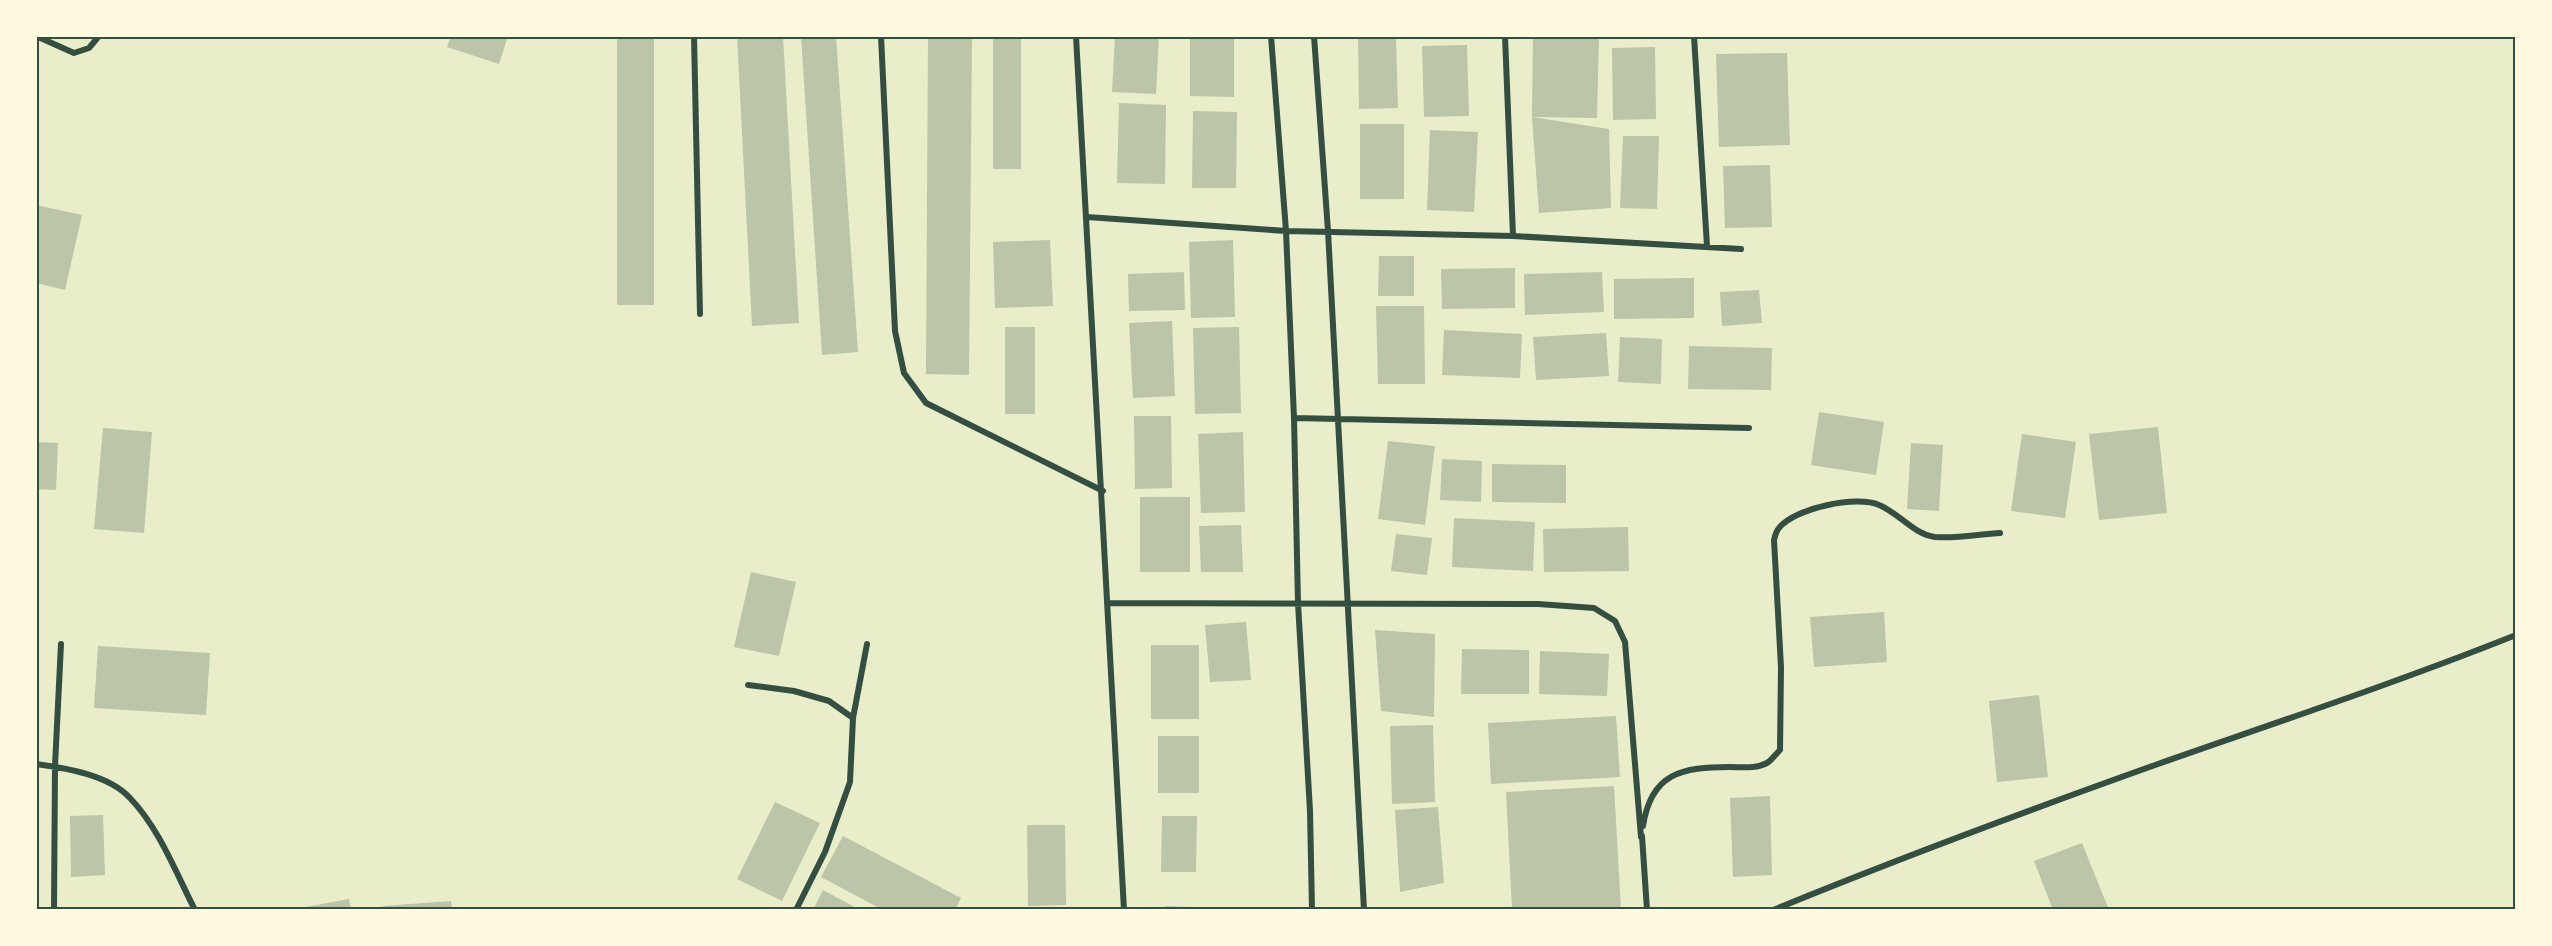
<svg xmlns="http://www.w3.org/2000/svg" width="2552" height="946" viewBox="0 0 2552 946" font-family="'Space Grotesk',sans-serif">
  <rect width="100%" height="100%" fill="#e9edc9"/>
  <path fill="#bcc5a7" d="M 451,36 L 508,36 L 499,64 L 447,47 Z
    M 617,36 L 654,36 L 654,305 L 617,305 Z
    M 737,36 L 783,36 L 799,323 L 752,326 Z
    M 801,36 L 836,36 L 858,352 L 822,355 Z
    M 928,36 L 972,36 L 969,375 L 926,374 Z
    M 993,36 L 1021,36 L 1021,169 L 993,169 Z
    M 1115,36 L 1159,36 L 1156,94 L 1112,92 Z
    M 1190,36 L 1234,36 L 1234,97 L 1190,96 Z
    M 1358,36 L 1396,36 L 1398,108 L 1359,109 Z
    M 1533,36 L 1599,37 L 1597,118 L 1532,117 Z
    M 1467,45 L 1469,116 L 1424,117 L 1422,46 Z
    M 1655,47 L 1656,119 L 1613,120 L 1612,48 Z
    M 1787,53 L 1790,145 L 1719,147 L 1716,54 Z
    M 1119,103 L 1166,105 L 1165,184 L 1117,183 Z
    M 1193,111 L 1237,112 L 1236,188 L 1192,188 Z
    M 1532,117 L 1609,129 L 1611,208 L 1539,213 Z
    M 1360,124 L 1404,124 L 1404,199 L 1360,199 Z
    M 1430,130 L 1478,132 L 1474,212 L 1427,210 Z
    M 1623,136 L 1659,136 L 1657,209 L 1620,208 Z
    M 1770,165 L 1772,227 L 1725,228 L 1723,166 Z
    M 36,205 L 82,215 L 65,290 L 36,283 Z
    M 1050,240 L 1053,306 L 995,308 L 993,242 Z
    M 1233,240 L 1235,317 L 1191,318 L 1189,242 Z
    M 1379,256 L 1414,256 L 1414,296 L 1378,296 Z
    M 1515,268 L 1515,308 L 1442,309 L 1441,269 Z
    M 1184,272 L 1185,310 L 1129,311 L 1128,274 Z
    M 1602,272 L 1604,312 L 1525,315 L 1524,274 Z
    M 1694,278 L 1694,318 L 1614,319 L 1614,279 Z
    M 1759,290 L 1762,323 L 1722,326 L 1720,292 Z
    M 1376,306 L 1424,306 L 1425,384 L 1378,384 Z
    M 1172,321 L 1175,396 L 1133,398 L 1129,323 Z
    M 1005,327 L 1035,327 L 1035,414 L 1005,414 Z
    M 1239,327 L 1241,413 L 1195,414 L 1193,328 Z
    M 1444,330 L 1522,334 L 1520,378 L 1442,375 Z
    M 1606,333 L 1609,376 L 1536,380 L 1533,337 Z
    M 1620,337 L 1662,339 L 1661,384 L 1618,382 Z
    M 1689,346 L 1772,348 L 1771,390 L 1688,389 Z
    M 1819,412 L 1884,422 L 1876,475 L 1811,465 Z
    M 1134,416 L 1171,416 L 1172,488 L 1135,489 Z
    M 2158,427 L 2167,513 L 2099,520 L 2089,434 Z
    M 103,428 L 152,432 L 144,533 L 94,529 Z
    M 1243,432 L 1245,512 L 1201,513 L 1198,434 Z
    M 2022,434 L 2076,442 L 2065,518 L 2011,511 Z
    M 1388,441 L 1435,446 L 1425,525 L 1378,519 Z
    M 36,442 L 58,443 L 56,490 L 36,489 Z
    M 1911,443 L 1943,445 L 1939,511 L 1907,509 Z
    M 1442,459 L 1482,461 L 1481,502 L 1440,500 Z
    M 1492,464 L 1566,465 L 1566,503 L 1492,502 Z
    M 1140,497 L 1190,497 L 1190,572 L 1140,572 Z
    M 1454,518 L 1535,522 L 1533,571 L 1452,567 Z
    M 1241,525 L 1243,572 L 1201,572 L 1199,526 Z
    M 1628,527 L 1629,571 L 1544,572 L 1543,529 Z
    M 1396,534 L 1432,538 L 1427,575 L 1391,571 Z
    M 751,572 L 796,582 L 779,656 L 734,647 Z
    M 1884,612 L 1887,662 L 1814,667 L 1810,617 Z
    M 1246,622 L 1251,680 L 1210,682 L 1205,625 Z
    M 1375,630 L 1435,634 L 1434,717 L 1381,711 Z
    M 1151,645 L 1199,645 L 1199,719 L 1151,719 Z
    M 98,646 L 210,653 L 206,715 L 94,708 Z
    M 1462,649 L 1529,650 L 1529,694 L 1461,694 Z
    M 1540,651 L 1609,654 L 1607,696 L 1539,694 Z
    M 2039,695 L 2048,777 L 1997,782 L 1989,701 Z
    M 1616,716 L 1620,777 L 1491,784 L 1488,723 Z
    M 1433,725 L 1435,802 L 1392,804 L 1390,726 Z
    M 1158,736 L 1199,736 L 1199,793 L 1158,793 Z
    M 1614,786 L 1621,910 L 1512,910 L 1506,792 Z
    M 1770,796 L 1772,875 L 1733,877 L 1730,798 Z
    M 775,802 L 820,823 L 782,901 L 737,879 Z
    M 1438,807 L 1444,883 L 1400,892 L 1395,810 Z
    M 103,815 L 105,875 L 71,877 L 70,816 Z
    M 1162,816 L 1197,816 L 1196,872 L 1161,872 Z
    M 1027,825 L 1065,825 L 1066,905 L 1028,906 Z
    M 843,836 L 961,898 L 955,910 L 883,910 L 821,877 Z
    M 2082,843 L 2109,910 L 2053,910 L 2034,861 Z
    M 823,890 L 860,910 L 813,910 Z
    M 349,899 L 351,910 L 295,910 L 295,909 Z
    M 451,901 L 452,910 L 383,910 L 383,906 Z
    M 1165,906 L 1210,908 L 1210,910 L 1165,910 Z"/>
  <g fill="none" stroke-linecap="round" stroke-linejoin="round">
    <path stroke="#344e41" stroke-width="6" d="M 36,36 L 74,53 L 89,48 L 99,36
      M 694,36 L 700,314
      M 881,36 L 895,331 L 904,373 L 926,403 L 1103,491
      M 1076,36 L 1124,910
      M 1271,36 L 1286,231 L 1294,418 L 1298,603 L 1310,811 L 1312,910
      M 1314,36 L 1328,231 L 1364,910
      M 1505,36 L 1513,236
      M 1694,36 L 1707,246
      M 1087,217 L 1286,231 L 1513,236 L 1741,249
      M 1294,418 L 1749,428
      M 1107,603 L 1538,604 L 1594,608 L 1615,621 L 1625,642 L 1641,837
      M 748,685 L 794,691 L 829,701 L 853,718
      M 36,764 C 66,768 109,775 130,798 C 159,828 176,873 195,910
      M 1643,826 C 1651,773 1682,767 1730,767 C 1742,767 1756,769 1767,763 C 1771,761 1776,754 1780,750 L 1781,667 L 1774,540 C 1775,536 1776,531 1779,528 C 1795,508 1857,495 1879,505 C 1899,513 1913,534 1935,537 C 1956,539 1980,534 2000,533
      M 1642,836 L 1647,910
      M 54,910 L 55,766 L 61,644
      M 796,910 L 825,852 L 850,782 L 853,718 L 867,644
      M 1773,910 C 1900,858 2029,810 2158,764 C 2278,722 2398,682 2516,635"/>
  </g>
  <rect width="2552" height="946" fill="none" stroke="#fefae0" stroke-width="75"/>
  <rect x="38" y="38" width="2476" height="870" fill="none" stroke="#344e41" stroke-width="2"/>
</svg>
